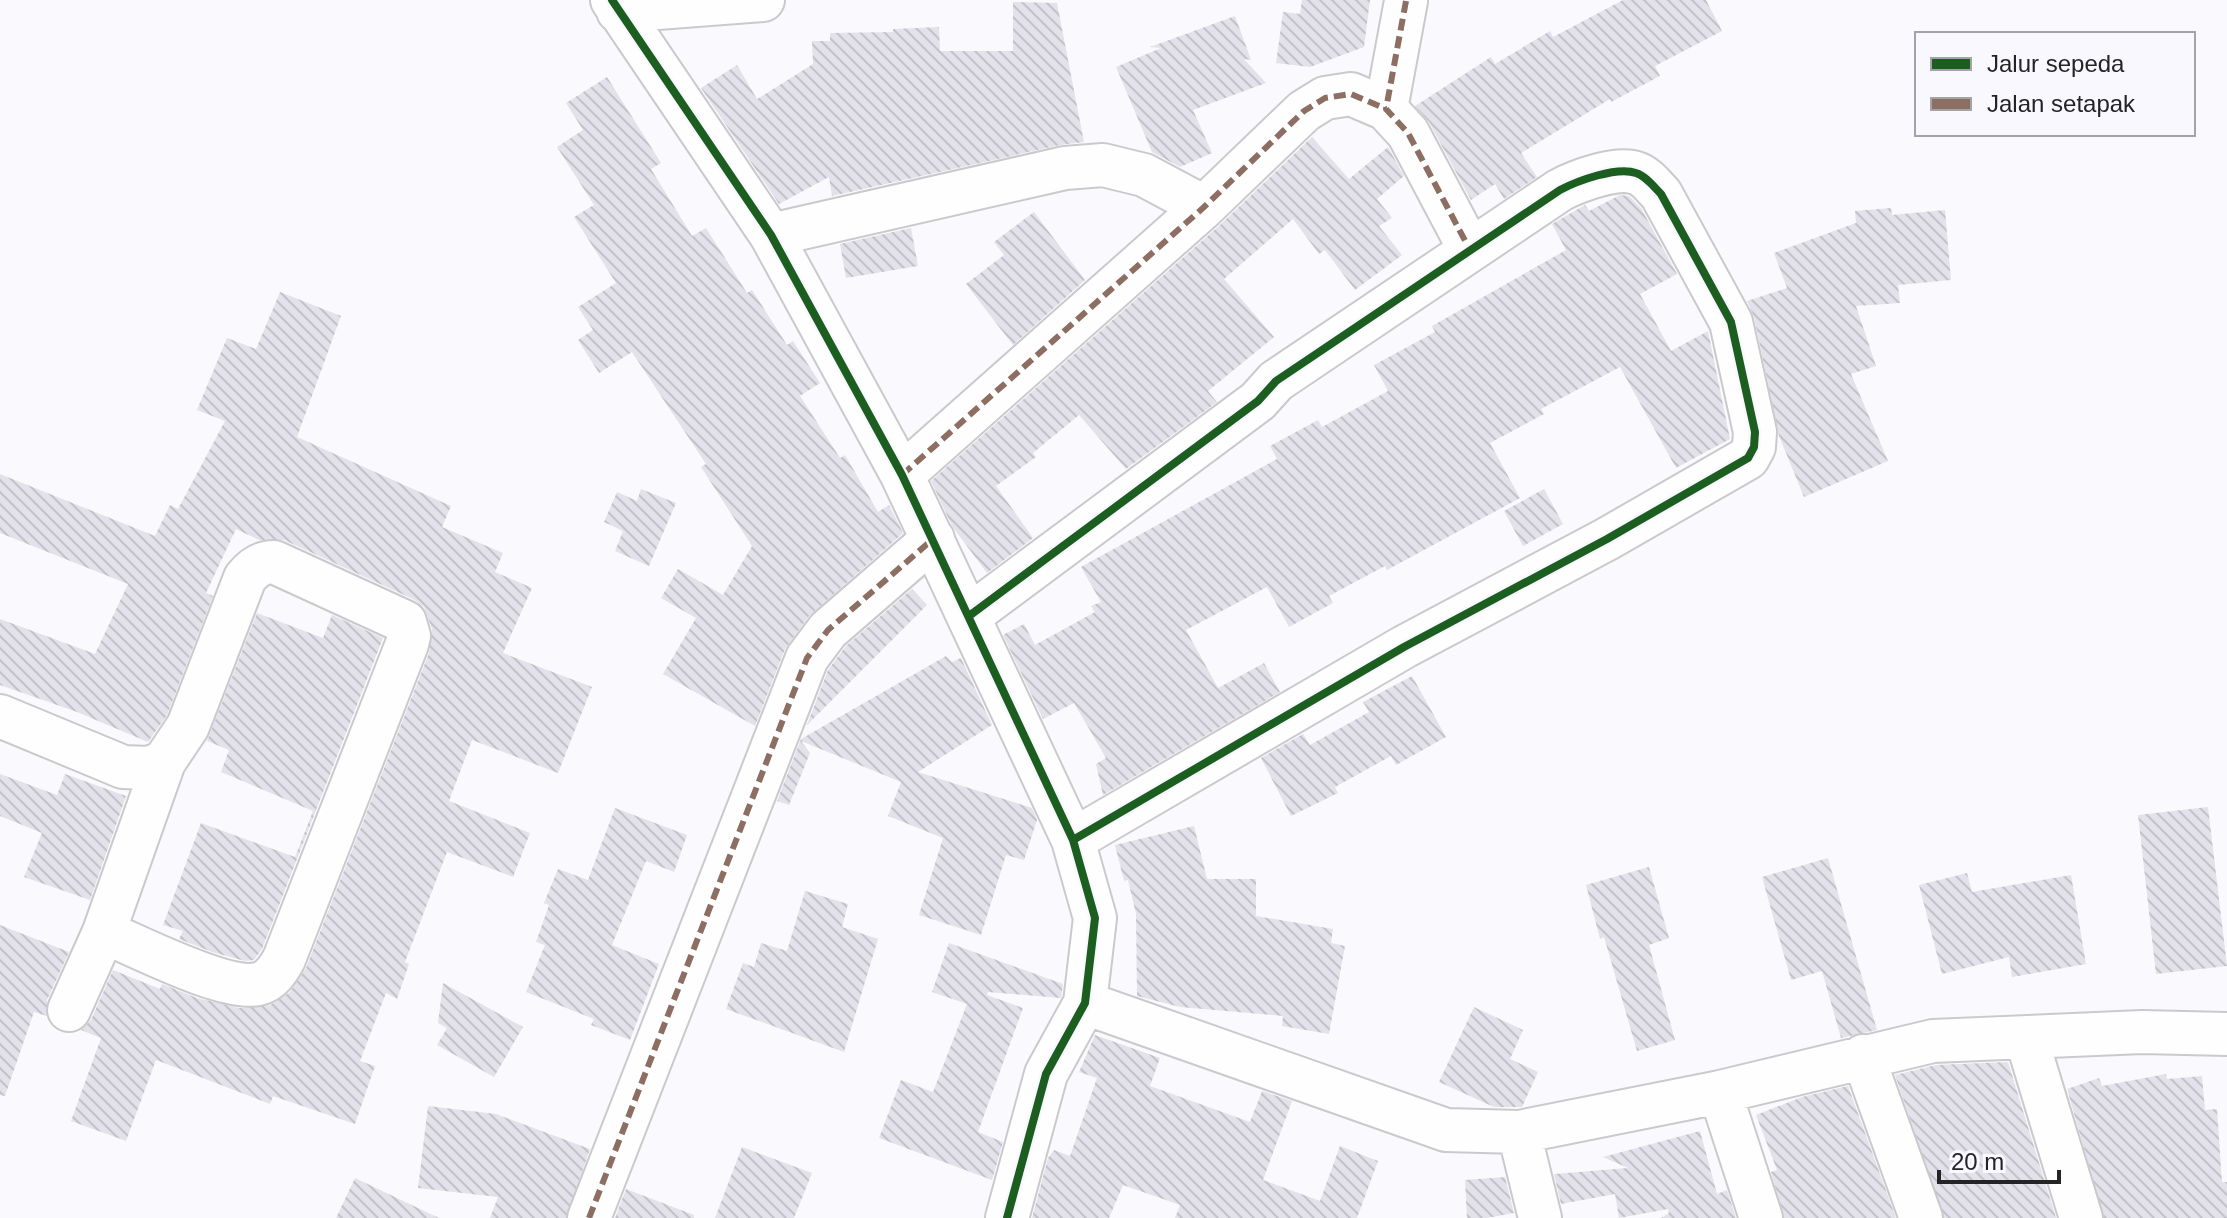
<svg xmlns="http://www.w3.org/2000/svg" width="2227" height="1218" viewBox="0 0 2227 1218" font-family="Arial,sans-serif">
  <defs>
    <pattern id="building-back-hatch" width="6" height="6" patternUnits="userSpaceOnUse" patternTransform="scale(2)"><rect width="6" height="6" fill="#e3e2eb"/><path d="M-1 5l2 2M0 0l6 6M5-1l2 2" fill="none" stroke="#c3c2c9"/></pattern>
  </defs>
  <rect width="100%" height="100%" fill="#faf9fd"/>
  <path fill="url(#building-back-hatch)" d="M 1302,0 L 1370,0 L 1364,47 L 1310,67 L 1276,63 L 1283,12 L 1300,14 Z
    M 1623,0 L 1706,0 L 1722,31 L 1655,66 L 1660,76 L 1611,102 L 1610,99 L 1521,153 L 1537,177 L 1504,199 L 1495,184 L 1471,200 L 1429,122 L 1415,106 L 1491,57 L 1495,64 L 1550,31 L 1553,37 Z
    M 1013,2 L 1057,3 L 1084,142 L 1060,145 L 832,196 L 829,177 L 779,204 L 701,88 L 737,65 L 757,99 L 813,64 L 812,41 L 830,41 L 830,33 L 893,32 L 893,29 L 939,27 L 940,51 L 1013,51 Z
    M 1235,16 L 1251,60 L 1244,59 L 1266,83 L 1193,110 L 1212,153 L 1180,167 L 1152,152 L 1116,67 L 1161,48 L 1150,47 Z
    M 607,77 L 661,163 L 651,169 L 692,236 L 706,228 L 747,293 L 752,290 L 787,345 L 793,341 L 820,383 L 800,396 L 840,458 L 845,455 L 878,512 L 889,505 L 903,533 L 809,616 L 785,649 L 755,726 L 663,674 L 696,618 L 661,598 L 678,569 L 723,595 L 752,546 L 701,467 L 706,464 L 632,352 L 599,373 L 578,340 L 593,330 L 578,307 L 616,283 L 574,217 L 594,205 L 557,147 L 583,130 L 566,103 Z
    M 1312,137 L 1349,179 L 1388,147 L 1404,176 L 1377,199 L 1392,218 L 1379,226 L 1402,255 L 1355,290 L 1325,250 L 1319,254 L 1293,219 L 1224,279 L 1274,337 L 1208,391 L 1217,402 L 1126,469 L 1079,415 L 1033,453 L 1036,457 L 996,486 L 1033,538 L 987,573 L 952,526 L 931,481 L 1220,225 Z
    M 1620,195 L 1629,196 L 1641,208 L 1677,274 L 1640,294 L 1671,351 L 1708,331 L 1730,439 L 1676,468 L 1620,367 L 1541,409 L 1544,414 L 1490,443 L 1520,498 L 1387,570 L 1385,566 L 1329,596 L 1333,603 L 1289,627 L 1267,587 L 1186,630 L 1218,688 L 1264,663 L 1280,692 L 1103,795 L 1096,764 L 1106,758 L 1074,703 L 1043,719 L 1003,635 L 1024,624 L 1035,645 L 1095,612 L 1091,606 L 1101,602 L 1081,567 L 1277,459 L 1270,446 L 1318,420 L 1322,427 L 1388,391 L 1374,365 L 1435,332 L 1432,326 L 1566,250 L 1552,224 L 1585,205 L 1589,211 Z
    M 1891,208 L 1892,215 L 1945,210 L 1951,280 L 1898,285 L 1900,303 L 1856,306 L 1876,366 L 1851,374 L 1888,461 L 1804,497 L 1779,436 L 1754,317 L 1747,301 L 1787,288 L 1774,253 L 1856,223 L 1855,211 Z
    M 1034,212 L 1085,280 L 1013,345 L 966,284 L 1004,255 L 994,242 Z
    M 911,228 L 918,266 L 846,278 L 840,244 Z
    M 280,292 L 341,316 L 297,437 L 451,506 L 442,527 L 503,553 L 495,572 L 532,588 L 503,653 L 592,687 L 558,773 L 472,740 L 449,801 L 530,833 L 513,877 L 447,852 L 405,962 L 409,964 L 397,999 L 386,993 L 360,1061 L 375,1066 L 355,1124 L 273,1096 L 270,1104 L 156,1060 L 126,1141 L 71,1121 L 101,1038 L 81,1030 L 91,1020 L 113,970 L 160,989 L 162,984 L 197,998 L 239,1008 L 270,1005 L 290,992 L 306,968 L 429,653 L 432,629 L 424,607 L 415,600 L 284,540 L 259,540 L 236,529 L 206,593 L 213,596 L 167,715 L 148,742 L 77,712 L 0,685 L 0,619 L 95,654 L 128,584 L 0,533 L 0,474 L 155,536 L 170,505 L 178,509 L 225,421 L 197,410 L 227,338 L 256,349 Z
    M 641,489 L 676,503 L 649,566 L 615,551 L 623,531 L 604,522 L 617,492 L 637,501 Z
    M 1544,489 L 1563,524 L 1523,546 L 1504,511 Z
    M 912,589 L 927,605 L 807,725 L 828,670 L 846,646 Z
    M 257,613 L 323,638 L 332,615 L 383,638 L 262,949 L 254,960 L 245,961 L 212,952 L 179,939 L 183,931 L 163,925 L 201,823 L 295,857 L 313,811 L 221,772 L 229,750 L 207,741 Z
    M 946,656 L 952,662 L 961,658 L 992,725 L 918,772 L 1032,808 L 1037,820 L 1024,860 L 1006,855 L 981,935 L 919,915 L 943,838 L 888,816 L 901,782 L 801,741 L 810,753 L 789,805 L 777,801 L 801,739 Z
    M 1412,676 L 1446,737 L 1396,765 L 1391,756 L 1335,787 L 1338,793 L 1291,816 L 1261,758 L 1303,734 L 1310,745 L 1369,712 L 1363,702 Z
    M 0,774 L 57,795 L 65,774 L 126,796 L 90,900 L 24,877 L 42,833 L 0,816 Z
    M 2208,807 L 2227,966 L 2156,974 L 2138,815 Z
    M 615,808 L 687,835 L 674,872 L 646,861 L 612,945 L 659,964 L 630,1040 L 591,1025 L 594,1019 L 526,992 L 545,945 L 536,942 L 549,905 L 544,903 L 558,869 L 588,880 Z
    M 1194,826 L 1207,879 L 1256,879 L 1256,916 L 1333,929 L 1331,943 L 1345,946 L 1329,1034 L 1282,1026 L 1283,1016 L 1180,1007 L 1137,996 L 1136,914 L 1128,880 L 1124,881 L 1115,845 Z
    M 1828,858 L 1877,1030 L 1841,1038 L 1822,971 L 1791,980 L 1762,877 Z
    M 1649,867 L 1669,938 L 1649,945 L 1675,1040 L 1637,1051 L 1604,937 L 1600,939 L 1586,885 Z
    M 1967,873 L 1972,892 L 2071,875 L 2086,964 L 2012,977 L 2009,957 L 1942,974 L 1919,885 Z
    M 805,891 L 848,904 L 842,927 L 878,939 L 844,1052 L 726,1009 L 743,963 L 754,967 L 761,943 L 787,951 Z
    M 0,925 L 69,952 L 47,1000 L 47,1016 L 34,1012 L 5,1096 L 0,1095 Z
    M 949,943 L 1063,984 L 1061,998 L 988,992 L 987,995 L 1023,1008 L 978,1132 L 1003,1142 L 992,1180 L 879,1138 L 901,1080 L 933,1092 L 967,1004 L 932,992 Z
    M 443,983 L 523,1027 L 494,1077 L 437,1045 L 447,1028 L 438,1023 Z
    M 1474,1007 L 1523,1030 L 1510,1059 L 1538,1072 L 1522,1107 L 1494,1107 L 1439,1082 Z
    M 1095,1035 L 1160,1058 L 1150,1086 L 1250,1122 L 1262,1091 L 1292,1101 L 1263,1180 L 1320,1201 L 1340,1146 L 1378,1161 L 1357,1218 L 1175,1218 L 1180,1205 L 1123,1185 L 1109,1218 L 1032,1218 L 1048,1158 L 1054,1150 L 1070,1156 L 1097,1078 L 1079,1072 Z
    M 2008,1062 L 2056,1218 L 1944,1218 L 1895,1075 L 1936,1065 Z
    M 2166,1074 L 2167,1079 L 2202,1076 L 2205,1110 L 2217,1109 L 2222,1182 L 2227,1182 L 2227,1218 L 2104,1218 L 2067,1089 L 2099,1078 L 2102,1086 Z
    M 1848,1086 L 1896,1218 L 1784,1218 L 1771,1172 L 1777,1170 L 1756,1115 L 1802,1097 Z
    M 428,1106 L 496,1114 L 590,1149 L 566,1218 L 490,1218 L 498,1197 L 418,1188 Z
    M 1700,1131 L 1717,1194 L 1727,1190 L 1736,1218 L 1661,1218 L 1669,1213 L 1668,1209 L 1619,1218 L 1615,1194 L 1561,1204 L 1554,1174 L 1628,1168 L 1603,1157 Z
    M 742,1147 L 812,1173 L 794,1218 L 715,1218 Z
    M 1505,1177 L 1514,1213 L 1487,1218 L 1467,1218 L 1465,1180 Z
    M 355,1178 L 439,1218 L 336,1218 Z
    M 626,1189 L 694,1215 L 694,1218 L 615,1218 Z"/>
  <g fill="none" stroke-linecap="round" stroke-linejoin="round">
    <defs>
      <path id="street" d="M 612,0 L 771,235 L 902,475 L 1073,840 L 1095,918 L 1085,1003 L 1046,1074 L 1007,1218
        M 1406,1 L 1386,109 L 1408,133 L 1470,250
        M 618,11 L 763,0
        M 771,235 L 1065,168 L 1103,165 L 1144,175 L 1204,207
        M 902,475 L 1204,207 L 1304,111 L 1325,98 L 1351,94 L 1386,109
        M 969,616 L 1258,401 L 1276,381 L 1560,190 C 1577,181 1617,166 1636,173 C 1646,176 1654,187 1661,194 L 1731,322 L 1755,432 L 1754,447 L 1748,458 L 1607,539 L 1404,647 L 1073,840
        M 0,716 L 123,767 L 149,768 L 164,762
        M 1085,1003 L 1446,1130 L 1519,1132 L 1720,1092 L 1933,1041 L 2142,1032 L 2227,1034
        M 69,1010 L 104,932 L 164,762 L 188,726 L 245,578 C 253,568 261,562 274,562 L 405,622 L 409,636 L 407,644 L 284,959 C 278,970 271,981 258,984 C 226,992 137,946 104,932
        M 2026,1037 L 2081,1218
        M 1863,1056 L 1921,1218
        M 1720,1092 L 1761,1218
        M 1519,1132 L 1540,1218
        M 589,1218 L 807,658 L 828,630 L 933,539"/>
    </defs>
    <use href="#street" stroke="#cac9cc" stroke-width="46"/>
    <use href="#street" stroke="#fefeff" stroke-width="42"/>
    <path stroke="#8d6e63" stroke-width="6" stroke-dasharray="12 6" stroke-linecap="butt" d="M 1406,1 L 1386,109 L 1408,133 L 1470,250
      M 902,475 L 1204,207 L 1304,111 L 1325,98 L 1351,94 L 1386,109
      M 589,1218 L 807,658 L 828,630 L 933,539"/>
    <defs>
      <path id="cycleway" d="M 612,0 L 771,235 L 902,475 L 1073,840 L 1095,918 L 1085,1003 L 1046,1074 L 1007,1218
        M 969,616 L 1258,401 L 1276,381 L 1560,190 C 1577,181 1617,166 1636,173 C 1646,176 1654,187 1661,194 L 1731,322 L 1755,432 L 1754,447 L 1748,458 L 1607,539 L 1404,647 L 1073,840"/>
    </defs>
    <use href="#cycleway" stroke="#f9f8fe" stroke-width="13"/>
    <use href="#cycleway" stroke="#1b5e20" stroke-width="8"/>
  </g>
  <rect x="1915" y="32" width="280" height="104" fill="#f9f8fe" stroke="#a4a3a8" stroke-width="2"/>
  <rect x="1931" y="58" width="40" height="12" fill="#1b5e20" stroke="#a4a3a8" stroke-width="2"/>
  <text x="1987" y="72" font-size="24" fill="#242326">Jalur sepeda</text>
  <rect x="1931" y="98" width="40" height="12" fill="#8d6e63" stroke="#a4a3a8" stroke-width="2"/>
  <text x="1987" y="112" font-size="24" fill="#242326">Jalan setapak</text>
  <path d="M1939 1170v12h120v-12" fill="none" stroke="#242326" stroke-width="4"/>
  <text x="1951" y="1170" font-size="24" fill="#242326" stroke="#f9f8fe" stroke-width="6" paint-order="stroke">20 m</text>
</svg>
